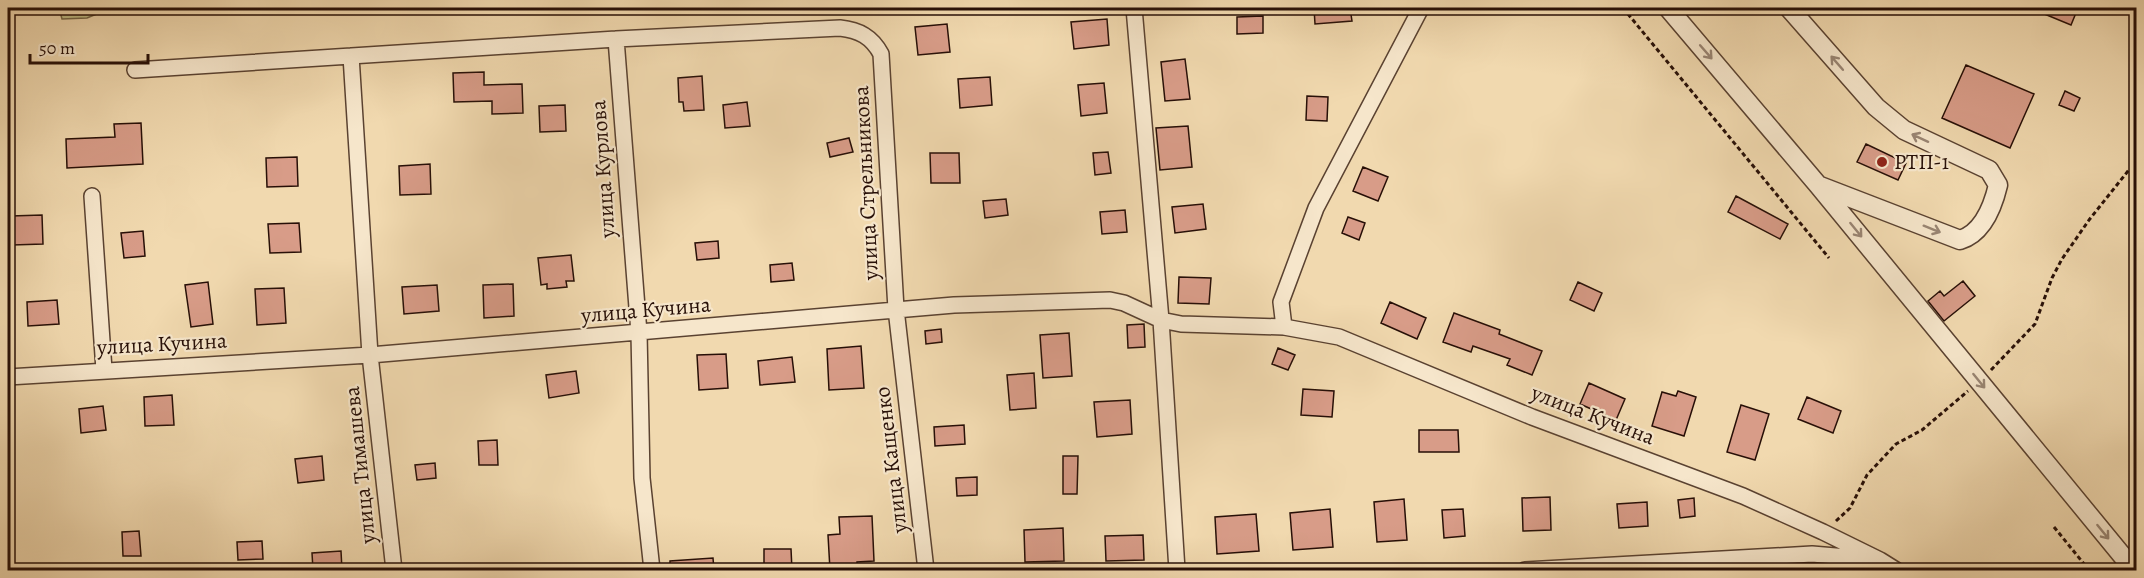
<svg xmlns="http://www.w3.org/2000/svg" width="2144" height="578" viewBox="0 0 2144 578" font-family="Alegreya,serif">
  <rect width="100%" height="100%" fill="#f1d9af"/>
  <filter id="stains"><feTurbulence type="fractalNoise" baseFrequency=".00333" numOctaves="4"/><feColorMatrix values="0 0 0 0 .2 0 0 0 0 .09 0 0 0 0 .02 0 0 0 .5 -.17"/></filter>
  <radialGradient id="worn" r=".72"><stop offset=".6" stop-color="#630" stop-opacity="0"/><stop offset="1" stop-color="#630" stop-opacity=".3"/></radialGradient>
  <path fill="#c0be87" stroke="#746647" stroke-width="1.5" d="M 59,8 L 162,8 L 109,9 L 87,18 L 62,19 Z"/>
  <path fill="#d89c88" stroke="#270f07" stroke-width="1.5" d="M 1314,8 L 1350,8 L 1352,21 L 1315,24 Z
    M 2030,8 L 2078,8 L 2071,25 Z
    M 1263,16 L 1263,33 L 1237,34 L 1237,17 Z
    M 1107,19 L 1109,45 L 1074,49 L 1071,22 Z
    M 947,24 L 950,52 L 918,55 L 915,27 Z
    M 1185,59 L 1190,99 L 1165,101 L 1161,62 Z
    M 1966,65 L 2034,94 L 2010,148 L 1942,118 Z
    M 484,72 L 484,85 L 522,84 L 523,113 L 492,114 L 492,101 L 454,102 L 453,73 Z
    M 702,76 L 704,110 L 684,111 L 683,102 L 679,102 L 678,78 Z
    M 990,77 L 992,105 L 960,108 L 958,79 Z
    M 1104,83 L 1107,113 L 1081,116 L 1078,85 Z
    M 2065,91 L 2080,98 L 2074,111 L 2059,105 Z
    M 1307,96 L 1328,97 L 1327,121 L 1306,120 Z
    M 747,102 L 750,126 L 725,128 L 723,105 Z
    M 565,105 L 566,131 L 540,132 L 539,106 Z
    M 141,123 L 143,164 L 67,168 L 66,139 L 115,137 L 114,124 Z
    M 1188,126 L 1192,167 L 1160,170 L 1156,128 Z
    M 849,138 L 853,152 L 830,157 L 827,143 Z
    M 1866,144 L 1906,163 L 1898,180 L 1857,162 Z
    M 1108,152 L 1111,173 L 1095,175 L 1093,153 Z
    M 930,153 L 959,153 L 960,183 L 931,183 Z
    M 297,157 L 298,186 L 267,187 L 266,158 Z
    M 430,164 L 431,194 L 400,195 L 399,166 Z
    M 1363,167 L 1388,177 L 1378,201 L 1353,191 Z
    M 1736,196 L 1788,224 L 1780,239 L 1728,212 Z
    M 1006,199 L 1008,215 L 985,218 L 983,201 Z
    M 1203,204 L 1206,229 L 1175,233 L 1172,207 Z
    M 1125,210 L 1127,232 L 1102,234 L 1100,212 Z
    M 42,215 L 43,244 L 12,245 L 11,216 Z
    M 1348,217 L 1365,223 L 1359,240 L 1342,233 Z
    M 299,223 L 301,252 L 270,253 L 268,224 Z
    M 143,231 L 145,256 L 124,258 L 121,233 Z
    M 718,241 L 719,258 L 697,260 L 695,243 Z
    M 571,255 L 574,281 L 566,281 L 567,287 L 547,289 L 547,284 L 541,285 L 538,258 Z
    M 792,263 L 794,280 L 771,282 L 770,265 Z
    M 1179,277 L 1211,278 L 1209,304 L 1178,303 Z
    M 1963,281 L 1975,296 L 1944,321 L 1928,301 L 1940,291 L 1944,296 Z
    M 208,282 L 213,324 L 191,327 L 185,285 Z
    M 1578,282 L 1602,293 L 1594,311 L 1570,300 Z
    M 513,284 L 514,316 L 484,318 L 483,285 Z
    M 437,285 L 439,311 L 404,314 L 402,287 Z
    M 284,288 L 286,323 L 257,325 L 255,289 Z
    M 57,300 L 59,324 L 28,326 L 27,302 Z
    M 1390,302 L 1426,318 L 1417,339 L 1381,323 Z
    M 1454,313 L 1500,330 L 1499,334 L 1542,351 L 1532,375 L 1507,365 L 1510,359 L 1473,346 L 1471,352 L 1443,342 Z
    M 1144,324 L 1145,347 L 1128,348 L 1127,325 Z
    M 941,329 L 942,342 L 926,344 L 925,331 Z
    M 1069,333 L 1072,376 L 1043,378 L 1040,335 Z
    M 861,346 L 864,388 L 829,390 L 827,349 Z
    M 1278,348 L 1295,355 L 1288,370 L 1272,364 Z
    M 726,354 L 728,388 L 699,390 L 697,355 Z
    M 792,357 L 795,382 L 760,385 L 758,361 Z
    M 576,371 L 579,393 L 549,398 L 546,375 Z
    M 1034,373 L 1036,408 L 1010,410 L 1007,375 Z
    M 1589,383 L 1625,399 L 1616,420 L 1580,404 Z
    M 1303,389 L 1334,391 L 1332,417 L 1301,415 Z
    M 1678,391 L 1696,397 L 1684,436 L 1652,426 L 1662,392 L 1676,396 Z
    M 172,395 L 174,425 L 145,426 L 144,397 Z
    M 1807,397 L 1841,411 L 1833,433 L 1798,419 Z
    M 1130,400 L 1132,434 L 1097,437 L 1094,402 Z
    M 1741,405 L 1769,414 L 1755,460 L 1727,452 Z
    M 103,406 L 106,430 L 81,433 L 79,409 Z
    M 964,425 L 965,444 L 935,446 L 934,427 Z
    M 1419,430 L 1458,430 L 1459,452 L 1419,452 Z
    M 497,440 L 498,465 L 479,465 L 478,441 Z
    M 322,456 L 324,480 L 298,483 L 295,459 Z
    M 1063,456 L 1078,456 L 1077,494 L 1063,494 Z
    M 435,463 L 436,478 L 417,480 L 415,465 Z
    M 977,477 L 977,495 L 957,496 L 956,478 Z
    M 1550,497 L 1551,530 L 1523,531 L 1522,498 Z
    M 1694,498 L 1695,516 L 1680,518 L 1678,500 Z
    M 1404,499 L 1407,540 L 1377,542 L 1374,502 Z
    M 1647,502 L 1648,526 L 1619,528 L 1617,504 Z
    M 1330,509 L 1333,547 L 1293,550 L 1290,513 Z
    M 1463,509 L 1465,536 L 1444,538 L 1442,510 Z
    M 1256,514 L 1259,551 L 1217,554 L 1215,517 Z
    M 872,516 L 874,561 L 857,562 L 857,570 L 830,570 L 828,535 L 840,534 L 839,517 Z
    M 1063,528 L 1064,561 L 1025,562 L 1024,530 Z
    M 139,531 L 141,556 L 123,556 L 122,532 Z
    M 1143,535 L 1144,560 L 1106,561 L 1105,536 Z
    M 262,541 L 263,559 L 238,560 L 237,542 Z
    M 764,549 L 791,549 L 792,570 L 764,570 Z
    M 341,551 L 342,570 L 313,570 L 312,553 Z
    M 713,558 L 714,570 L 670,570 L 670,561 Z"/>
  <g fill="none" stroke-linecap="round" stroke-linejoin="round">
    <defs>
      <path id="minor" d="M 1134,8 L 1161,320 L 1177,570
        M 351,56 L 370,355 L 394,570
        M 135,70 L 616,39
        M 92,196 L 104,370
        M 1284,327 L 1281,302 L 1316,208 L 1421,8
        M 8,377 L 370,355 L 954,305 L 1110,300 L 1124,303 L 1161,320 L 1181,324 L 1284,327 L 1339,337 L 1532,417 L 1743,496 L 1823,532 L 1880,560 L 1896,570
        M 652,570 L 642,478 L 639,333 L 616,39 L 840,28 C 859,30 872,37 881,54 L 896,309 L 926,570
        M 1525,570 L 1812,554 L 1871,559"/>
      <path id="tertiary" d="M 1668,8 L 1818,185 L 2134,570
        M 1789,8 L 1876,107 L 1904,130 L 1989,170 L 1998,185 C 1993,206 1983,233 1960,240 L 1820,186"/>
    </defs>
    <use href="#minor" stroke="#5a4231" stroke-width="18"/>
    <use href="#tertiary" stroke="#5a4231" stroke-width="21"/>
    <path stroke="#270f07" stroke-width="3" stroke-dasharray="4.5 3" stroke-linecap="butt" d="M 1623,8 L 1829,258
      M 1991,370 L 2035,324 L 2052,278 L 2062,259 L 2089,220 L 2136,161
      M 1836,521 L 1850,508 L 1867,475 L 1896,444 L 1922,430 L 1968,391
      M 2054,527 L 2089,570"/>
    <use href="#minor" stroke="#f6e6cb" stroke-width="15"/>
    <use href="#tertiary" stroke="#f6e6cb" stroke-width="18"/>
  </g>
  <defs><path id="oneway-shaft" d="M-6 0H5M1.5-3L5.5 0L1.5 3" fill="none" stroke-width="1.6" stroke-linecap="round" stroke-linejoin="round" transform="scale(1.5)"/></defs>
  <g stroke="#998573">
    <use href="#oneway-shaft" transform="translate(1706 52) rotate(49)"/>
    <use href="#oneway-shaft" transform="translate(1837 63) rotate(-131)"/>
    <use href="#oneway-shaft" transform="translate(1920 138) rotate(-155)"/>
    <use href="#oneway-shaft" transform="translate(1932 229) rotate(22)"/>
    <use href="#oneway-shaft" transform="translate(1856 230) rotate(51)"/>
    <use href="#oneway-shaft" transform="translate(1979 381) rotate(51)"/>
    <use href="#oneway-shaft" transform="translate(2103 532) rotate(51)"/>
  </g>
  <circle fill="#8f2418" stroke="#f6e6cb" stroke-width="2" cx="1882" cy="162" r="6"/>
  <g text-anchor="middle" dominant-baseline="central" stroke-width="4.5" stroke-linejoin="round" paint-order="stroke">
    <g font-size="22" fill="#270f07" stroke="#f6e6cb" text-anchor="start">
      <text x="1894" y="162">РТП-1</text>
    </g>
    <g font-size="22" fill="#270f07" stroke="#f6e6cb">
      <text transform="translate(603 169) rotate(-94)">улица Курлова</text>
      <text transform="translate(866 183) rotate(-93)">улица Стрельникова</text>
      <text transform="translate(646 310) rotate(-5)">улица Кучина</text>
      <text transform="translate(162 344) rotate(-3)">улица Кучина</text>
      <text transform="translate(1593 415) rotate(21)">улица Кучина</text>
      <text transform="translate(891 460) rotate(-97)">улица Кащенко</text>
      <text transform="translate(360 465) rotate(-96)">улица Тимашева</text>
    </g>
  </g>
  <rect width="2144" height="578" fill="none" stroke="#f1d9af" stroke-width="30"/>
  <rect x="9" y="9" width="2126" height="560" fill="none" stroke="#270f07" stroke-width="3"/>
  <rect x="15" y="15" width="2114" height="548" fill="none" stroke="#270f07" stroke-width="1.5"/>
  <path d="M30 54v9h118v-9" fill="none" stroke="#270f07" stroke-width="3"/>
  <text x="39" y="54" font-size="18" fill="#270f07" stroke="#f6e6cb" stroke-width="4.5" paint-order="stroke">50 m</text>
  <rect width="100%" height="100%" filter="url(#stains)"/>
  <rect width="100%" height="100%" fill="url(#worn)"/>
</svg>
